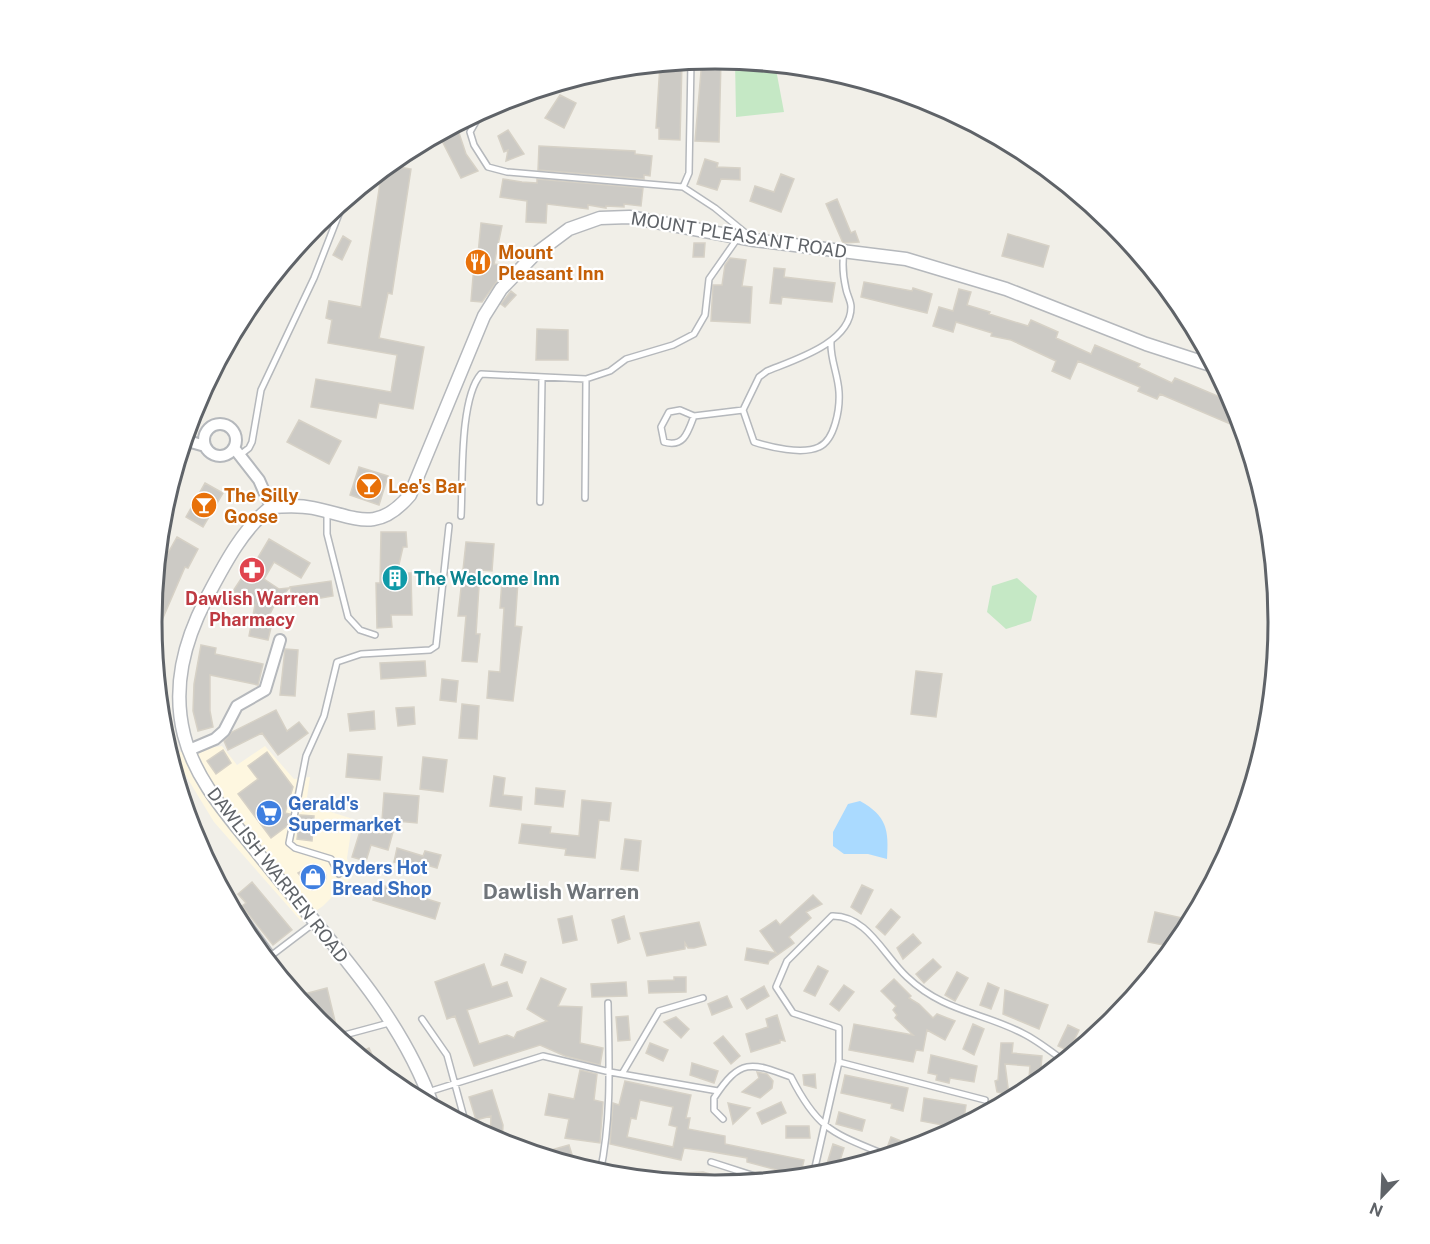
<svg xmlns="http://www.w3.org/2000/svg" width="1430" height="1244" viewBox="0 0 1430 1244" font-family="'Public Sans',sans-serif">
  <rect width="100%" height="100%" fill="#f1efe8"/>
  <path fill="#fef7e0" d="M 222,746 L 237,765 L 265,746 L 294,779 L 310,777 L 306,804 L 353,819 L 347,858 L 352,877 L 323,906 L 301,921 L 214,822 L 172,753 Z"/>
  <path fill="#c5e8c5" d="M 735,60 L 775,64 L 784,112 L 736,117 Z
    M 1017,578 L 1037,596 L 1031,621 L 1006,629 L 987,612 L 992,586 Z"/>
  <path fill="#aadaff" d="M 860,801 C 887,816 889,830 887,859 L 868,854 L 844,854 L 833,846 L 833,832 L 848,804 Z"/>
  <path fill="#cccac5" stroke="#d6d1c6" stroke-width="1.5" fill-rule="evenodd" d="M 721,59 L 719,142 L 695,141 L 702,60 Z
    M 682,62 L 680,140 L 659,139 L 659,128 L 656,128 L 660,64 Z
    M 560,95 L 576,103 L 564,128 L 545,118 Z
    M 458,130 L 466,154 L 478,171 L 461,178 L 439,135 Z
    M 508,130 L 524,154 L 506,161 L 508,150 L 504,152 L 498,136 Z
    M 539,146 L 635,151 L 635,154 L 652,156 L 650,176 L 644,175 L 644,179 L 538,170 Z
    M 705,159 L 718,163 L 717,167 L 740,168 L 740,180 L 721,179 L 717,190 L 697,184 Z
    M 388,165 L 411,169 L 392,294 L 388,293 L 379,338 L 424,347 L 413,409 L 379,403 L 376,418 L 311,407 L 316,379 L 391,392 L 397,355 L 328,343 L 332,320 L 326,318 L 329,301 L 361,307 L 382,170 Z
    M 781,174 L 794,179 L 781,212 L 750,201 L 755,186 L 774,192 Z
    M 503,179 L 522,182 L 537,183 L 537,179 L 643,188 L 641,206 L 624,204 L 624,207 L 606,206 L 606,208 L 588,205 L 588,209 L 547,204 L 546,223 L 526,222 L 527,201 L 500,197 Z
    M 837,199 L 851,233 L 855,231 L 859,242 L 843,243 L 826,204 Z
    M 481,223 L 502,226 L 494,264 L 500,265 L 503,273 L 482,302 L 471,301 L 474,265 L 471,265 L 473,252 L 478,254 Z
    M 1008,234 L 1049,246 L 1043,267 L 1002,256 Z
    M 343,236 L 351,241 L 342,260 L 333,255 Z
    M 694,243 L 705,243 L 704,257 L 693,257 Z
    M 730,258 L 746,260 L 742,286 L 752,287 L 750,323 L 711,321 L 713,285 L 722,285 L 725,265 Z
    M 774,268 L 785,269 L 784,277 L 835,283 L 832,302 L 782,297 L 781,304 L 770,303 Z
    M 864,282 L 912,291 L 913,288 L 932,294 L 927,313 L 861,297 Z
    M 959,289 L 971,292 L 967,305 L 990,312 L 989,314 L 1028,326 L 1031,320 L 1058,332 L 1056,338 L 1091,354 L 1095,345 L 1140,364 L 1138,367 L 1172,383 L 1175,378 L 1234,403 L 1242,429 L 1160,394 L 1157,399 L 1138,391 L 1140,387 L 1078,361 L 1070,379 L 1052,371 L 1056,361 L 1011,340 L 991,336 L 992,333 L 956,322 L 953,332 L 933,326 L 939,307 L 953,311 Z
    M 511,291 L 516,295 L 505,307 L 501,304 Z
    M 537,329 L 568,330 L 568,360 L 536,360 Z
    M 299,420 L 341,441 L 329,464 L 287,442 Z
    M 359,467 L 388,476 L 379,505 L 350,495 Z
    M 205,483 L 223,493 L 203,527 L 186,517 Z
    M 381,532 L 406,532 L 407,547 L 403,547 L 397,573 L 411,573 L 412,615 L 391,615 L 392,627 L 377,628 L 376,583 L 380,583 Z
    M 177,537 L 198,549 L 188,568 L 185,567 L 153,641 L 152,622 L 157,568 L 159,569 Z
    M 269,539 L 310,563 L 301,578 L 274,562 L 264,579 L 279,589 L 289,588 L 280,600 L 277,600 L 268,618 L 273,619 L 268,640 L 249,636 L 255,605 L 233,591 L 251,564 L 253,566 Z
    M 466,542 L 494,544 L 492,571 L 480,570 L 476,634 L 480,634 L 477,662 L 462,661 L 466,616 L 458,616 Z
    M 502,580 L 518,581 L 515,626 L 522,627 L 513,701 L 487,698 L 489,671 L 500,672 L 504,608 L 500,608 Z
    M 331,581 L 333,596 L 293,603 L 290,587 Z
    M 201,645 L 216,648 L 215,654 L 263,664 L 258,685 L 210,675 L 210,711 L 213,727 L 198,731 L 193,711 L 194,684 Z
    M 285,649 L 298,650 L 295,696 L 280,695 Z
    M 425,661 L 426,676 L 381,679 L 380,663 Z
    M 916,671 L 942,674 L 936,717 L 911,714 Z
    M 442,679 L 458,681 L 456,702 L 440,700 Z
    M 462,704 L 479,706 L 477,739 L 459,738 Z
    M 414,707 L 415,724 L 398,726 L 396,708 Z
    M 276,710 L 287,731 L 299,722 L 308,733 L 278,755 L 262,733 L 228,750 L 224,741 L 232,732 Z
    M 374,711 L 375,729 L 350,731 L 348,714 Z
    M 223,750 L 231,763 L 216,774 L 207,761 Z
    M 267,752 L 293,787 L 285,813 L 290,814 L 287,826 L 271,838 L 238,794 L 258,779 L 248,766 Z
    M 348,754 L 382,757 L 380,780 L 346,777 Z
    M 423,757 L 447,760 L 443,792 L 420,789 Z
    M 494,776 L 505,778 L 503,795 L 522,797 L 521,810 L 490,806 Z
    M 536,788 L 565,791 L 563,807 L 535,804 Z
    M 384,793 L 419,796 L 417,823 L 396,821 L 388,850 L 371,845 L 366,861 L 352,857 L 361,828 L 381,834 Z
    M 582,800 L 611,803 L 609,821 L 599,820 L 595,858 L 565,855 L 566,849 L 519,843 L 522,824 L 551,827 L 550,833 L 579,836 Z
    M 300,815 L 314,816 L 312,841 L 297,839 Z
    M 625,839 L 641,841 L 638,871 L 621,869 Z
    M 397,848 L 423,856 L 425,851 L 441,855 L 437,868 L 423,864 L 421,870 L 394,862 Z
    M 314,864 L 326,875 L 326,879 L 312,890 L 298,873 Z
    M 252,882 L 292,930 L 273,945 L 242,906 L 246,903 L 238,894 Z
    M 378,884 L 440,903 L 435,919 L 373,900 Z
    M 862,885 L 873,890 L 861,914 L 851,907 Z
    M 813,895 L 822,904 L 806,912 L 811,918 L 789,937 L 794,943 L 769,961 L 768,964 L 745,960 L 747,948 L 776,953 L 760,931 L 776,920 L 780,925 Z
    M 891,909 L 900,917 L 885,935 L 876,927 Z
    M 1155,912 L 1191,920 L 1173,947 L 1148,942 Z
    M 572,916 L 577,940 L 563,943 L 558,919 Z
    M 624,916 L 630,939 L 618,943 L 612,920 Z
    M 699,922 L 706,945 L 694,948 L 688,948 L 685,943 L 685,949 L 647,956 L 640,933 Z
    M 913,934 L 921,943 L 903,959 L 897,948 Z
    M 505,954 L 526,962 L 522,973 L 501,965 Z
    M 933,959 L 941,967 L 924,983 L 916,974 Z
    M 484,964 L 492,987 L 507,982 L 512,996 L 467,1010 L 479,1044 L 507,1035 L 514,1038 L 517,1032 L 547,1021 L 527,1009 L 541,978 L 566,989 L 558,1006 L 582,1007 L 580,1043 L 603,1048 L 600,1065 L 565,1056 L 540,1045 L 474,1066 L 455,1016 L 447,1019 L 435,982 Z
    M 818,966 L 828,971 L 815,996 L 804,991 Z
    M 957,972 L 968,978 L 955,1001 L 945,995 Z
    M 674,977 L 686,977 L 686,992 L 649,993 L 648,981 L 674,980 Z
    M 894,979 L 911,996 L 909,998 L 919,1004 L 933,1018 L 937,1014 L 955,1021 L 945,1040 L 927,1030 L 923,1051 L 916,1050 L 913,1062 L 849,1050 L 854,1024 L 913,1035 L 895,1018 L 897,1015 L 893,1010 L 896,1006 L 881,991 Z
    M 626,982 L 627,996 L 592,997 L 591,984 Z
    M 988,983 L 999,988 L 991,1009 L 980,1005 Z
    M 844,985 L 854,992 L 839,1011 L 830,1004 Z
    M 764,986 L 769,996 L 747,1009 L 741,999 Z
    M 327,988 L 336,1025 L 326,1028 L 321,1024 L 317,1009 L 309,1011 L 297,996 Z
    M 1005,990 L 1048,1005 L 1039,1029 L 1003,1014 Z
    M 727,996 L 732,1007 L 712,1015 L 708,1004 Z
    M 777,1015 L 785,1041 L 780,1040 L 780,1043 L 751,1052 L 746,1034 L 768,1027 L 766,1019 Z
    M 628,1016 L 630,1040 L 618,1041 L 616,1017 Z
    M 676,1017 L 689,1029 L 681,1038 L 664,1022 Z
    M 973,1024 L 984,1029 L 974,1055 L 963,1049 Z
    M 1068,1025 L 1079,1030 L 1069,1051 L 1058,1046 Z
    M 723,1036 L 740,1056 L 731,1064 L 714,1043 Z
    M 650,1043 L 668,1050 L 663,1061 L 646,1053 Z
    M 1001,1043 L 1013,1043 L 1012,1053 L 1042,1056 L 1040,1079 L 1029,1078 L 1030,1066 L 1005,1064 L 1009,1095 L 997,1092 L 995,1081 L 998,1080 Z
    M 369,1048 L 380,1072 L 357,1054 Z
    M 931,1055 L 977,1066 L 974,1082 L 950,1078 L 949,1083 L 936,1080 L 937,1075 L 928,1073 Z
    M 692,1063 L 718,1071 L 714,1083 L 690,1075 Z
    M 580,1070 L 597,1074 L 594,1100 L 603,1102 L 600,1143 L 565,1138 L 569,1119 L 545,1115 L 549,1094 L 574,1099 Z
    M 757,1072 L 767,1074 L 773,1081 L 772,1088 L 760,1098 L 742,1092 L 759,1078 Z
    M 815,1074 L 816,1088 L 804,1085 L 803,1075 Z
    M 845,1075 L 908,1088 L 903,1111 L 891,1108 L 892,1104 L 841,1093 Z
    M 625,1081 L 691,1095 L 686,1118 L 690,1118 L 688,1129 L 725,1136 L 725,1144 L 804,1160 L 800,1177 L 788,1178 L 789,1173 L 747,1162 L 747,1158 L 707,1151 L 684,1148 L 681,1160 L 610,1144 L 613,1103 L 619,1105 ZM 640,1100 L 673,1107 L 669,1125 L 677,1127 L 673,1147 L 627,1137 L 631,1118 L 636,1119 Z
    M 492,1090 L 503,1125 L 502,1143 L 490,1138 L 491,1116 L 476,1120 L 469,1097 Z
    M 924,1098 L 966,1105 L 963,1125 L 958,1128 L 921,1121 Z
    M 781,1102 L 786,1113 L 762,1124 L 757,1113 Z
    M 728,1103 L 750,1108 L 733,1124 Z
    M 839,1112 L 865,1120 L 862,1131 L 836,1124 Z
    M 786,1126 L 809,1126 L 810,1138 L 786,1138 Z
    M 891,1137 L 916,1147 L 898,1153 L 887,1148 Z
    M 833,1144 L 844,1148 L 837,1170 L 826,1167 Z
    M 569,1145 L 573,1158 L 561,1161 L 537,1154 Z
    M 703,1172 L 742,1183 L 715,1185 L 660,1180 L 660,1174 Z"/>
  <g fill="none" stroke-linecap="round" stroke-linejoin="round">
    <defs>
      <path id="service" d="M 482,111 L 470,132 L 474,145 L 488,167 L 507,172 L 683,187 L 689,173 L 691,61
        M 683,187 L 715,208 L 748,235
        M 743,410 L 759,377 L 767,371 C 794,360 851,343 851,307 C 851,301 847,295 846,289 C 843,276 842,264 844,252
        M 743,410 L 754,442 C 770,447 802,455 819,447 C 835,440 840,408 839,392 C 838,374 830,359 831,342
        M 694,416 L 680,410 L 669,412 L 661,427 L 664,442 C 684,448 688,432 694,416 L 743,410
        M 240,455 L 249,448 L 252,442 L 261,390 L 314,278 L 344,201
        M 585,498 L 586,379
        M 540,502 L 542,379
        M 327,512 L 327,534 L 348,617 L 360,630 L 375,635
        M 461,516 C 463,482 459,399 481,374 L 586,379 L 610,371 L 626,359 L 673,345 L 694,334 L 705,315 L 709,279 L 737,239
        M 339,874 L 331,859 L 295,848 L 289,843 L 306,756 L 324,716 L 337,662 L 361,654 L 430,650 L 436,646 L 449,526
        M 216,878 L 272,955
        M 264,957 L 272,955 L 314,923
        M 422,1019 L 447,1055 L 466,1125
        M 337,1037 L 389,1023
        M 839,1062 L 985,1100
        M 622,1074 L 659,1011 L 703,998
        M 428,1092 L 543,1056 L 610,1072 L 718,1091
        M 723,1119 L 714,1110 L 714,1098 C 740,1058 751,1062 791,1077 C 819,1132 834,1133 888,1156
        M 711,1162 L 767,1180
        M 600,1173 C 612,1118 609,1059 608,1003
        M 813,1176 L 839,1062 L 839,1028 L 793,1013 L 776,987 L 787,961 L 832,916 C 867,915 884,956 907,977 C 945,1013 984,1012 1026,1035 C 1039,1042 1052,1052 1064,1061"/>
      <path id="minor" d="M204 440a16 16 0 1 1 32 0a16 16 0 1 1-32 0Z
        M 184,440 L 205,446
        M 234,448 L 259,480 L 271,507
        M 189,750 L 215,739 L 224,731 L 237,706 L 265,690 L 280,640"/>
      <path id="tertiary" d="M 433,1107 C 399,1007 317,929 253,847 C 226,813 195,779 184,735 C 172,687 184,642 206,599 C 223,567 242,529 271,507 C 285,506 299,505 313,508 C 356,517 377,534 410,495 L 484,316 L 501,289 L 534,255 L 569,229 L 600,218 L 629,217 L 754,240 L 906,259 L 1006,289 L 1146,344 L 1214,366"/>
    </defs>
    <use href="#service" stroke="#b5b8bc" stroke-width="8"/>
    <use href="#minor" stroke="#b5b8bc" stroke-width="14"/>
    <use href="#tertiary" stroke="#b5b8bc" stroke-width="15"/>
    <use href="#service" stroke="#fff" stroke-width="5"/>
    <use href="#minor" stroke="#fff" stroke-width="10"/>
    <use href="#tertiary" stroke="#fff" stroke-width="12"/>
  </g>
  <defs>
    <symbol id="restaurant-disc" viewBox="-11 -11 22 22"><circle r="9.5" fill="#e8710a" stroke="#fff"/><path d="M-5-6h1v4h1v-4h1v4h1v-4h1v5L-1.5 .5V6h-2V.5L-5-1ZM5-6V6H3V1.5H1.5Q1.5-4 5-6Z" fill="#fff"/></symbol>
    <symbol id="bar-disc" viewBox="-11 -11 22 22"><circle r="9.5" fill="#e8710a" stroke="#fff"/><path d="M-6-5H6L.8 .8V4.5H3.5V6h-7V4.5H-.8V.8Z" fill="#fff"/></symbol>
    <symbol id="pharmacy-disc" viewBox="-11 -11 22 22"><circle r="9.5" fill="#e0444e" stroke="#fff"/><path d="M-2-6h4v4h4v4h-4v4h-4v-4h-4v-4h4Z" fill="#fff"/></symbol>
    <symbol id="building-disc" viewBox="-11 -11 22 22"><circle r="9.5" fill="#0f9aa8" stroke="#fff"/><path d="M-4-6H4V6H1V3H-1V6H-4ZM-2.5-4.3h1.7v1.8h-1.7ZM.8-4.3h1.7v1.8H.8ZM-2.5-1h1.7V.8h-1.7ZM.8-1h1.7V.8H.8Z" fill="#fff"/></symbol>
    <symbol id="supermarket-disc" viewBox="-11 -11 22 22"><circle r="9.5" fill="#3f7fe0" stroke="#fff"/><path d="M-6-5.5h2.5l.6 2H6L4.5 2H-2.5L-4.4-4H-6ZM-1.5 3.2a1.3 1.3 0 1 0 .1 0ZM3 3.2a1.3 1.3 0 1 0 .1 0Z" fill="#fff"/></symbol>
    <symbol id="shop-disc" viewBox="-11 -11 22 22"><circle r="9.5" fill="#3f7fe0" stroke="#fff"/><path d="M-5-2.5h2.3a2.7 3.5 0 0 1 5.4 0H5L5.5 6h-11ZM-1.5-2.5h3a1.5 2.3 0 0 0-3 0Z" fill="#fff"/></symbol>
  </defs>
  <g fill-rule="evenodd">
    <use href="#restaurant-disc" x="463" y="247" width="30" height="30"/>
    <use href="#bar-disc" x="354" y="471" width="30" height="30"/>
    <use href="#bar-disc" x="189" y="490" width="30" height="30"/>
    <use href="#pharmacy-disc" x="237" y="555" width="30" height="30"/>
    <use href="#building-disc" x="380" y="563" width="30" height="30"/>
    <use href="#supermarket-disc" x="254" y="798" width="30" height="30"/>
    <use href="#shop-disc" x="298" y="862" width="30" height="30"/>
  </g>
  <g text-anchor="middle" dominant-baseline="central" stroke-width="4.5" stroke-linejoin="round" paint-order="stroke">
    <g font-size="18" fill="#5f6368" stroke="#fff">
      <text transform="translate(739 235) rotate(9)">MOUNT PLEASANT ROAD</text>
      <text transform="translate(278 875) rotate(52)">DAWLISH WARREN ROAD</text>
    </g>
    <g font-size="18" font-weight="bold" fill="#c56008" stroke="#fff" text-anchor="start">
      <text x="498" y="252">Mount<tspan x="498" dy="21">Pleasant Inn</tspan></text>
      <text x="388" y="486">Lee's Bar</text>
      <text x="224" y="495">The Silly<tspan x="224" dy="21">Goose</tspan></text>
    </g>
    <g font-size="18" font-weight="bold" fill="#0d838f" stroke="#fff" text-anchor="start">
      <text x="414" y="578">The Welcome Inn</text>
    </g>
    <g font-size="18" font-weight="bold" fill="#be3a42" stroke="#fff">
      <text x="252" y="598">Dawlish Warren<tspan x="252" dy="21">Pharmacy</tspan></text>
    </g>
    <g font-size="18" font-weight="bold" fill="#366cbe" stroke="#fff" text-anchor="start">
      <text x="288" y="803">Gerald's<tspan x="288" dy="21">Supermarket</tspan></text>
      <text x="332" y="867">Ryders Hot<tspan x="332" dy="21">Bread Shop</tspan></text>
    </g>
    <g font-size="21" font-weight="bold" fill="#70757a" stroke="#fff">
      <text x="561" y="891">Dawlish Warren</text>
    </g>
  </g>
  <path d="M0 0H1430V1244H0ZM162 622a553 553 0 1 1 1106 0a553 553 0 1 1-1106 0Z" fill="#fff" fill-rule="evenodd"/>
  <path fill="none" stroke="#5f6368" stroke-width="3" d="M162 622a553 553 0 1 1 1106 0a553 553 0 1 1-1106 0Z"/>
  <g transform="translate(1382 1196) rotate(203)" stroke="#ffffff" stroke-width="4.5" paint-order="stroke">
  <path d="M0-4.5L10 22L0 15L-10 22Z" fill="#5f6368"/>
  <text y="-9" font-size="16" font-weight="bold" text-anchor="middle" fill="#5f6368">N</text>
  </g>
</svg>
